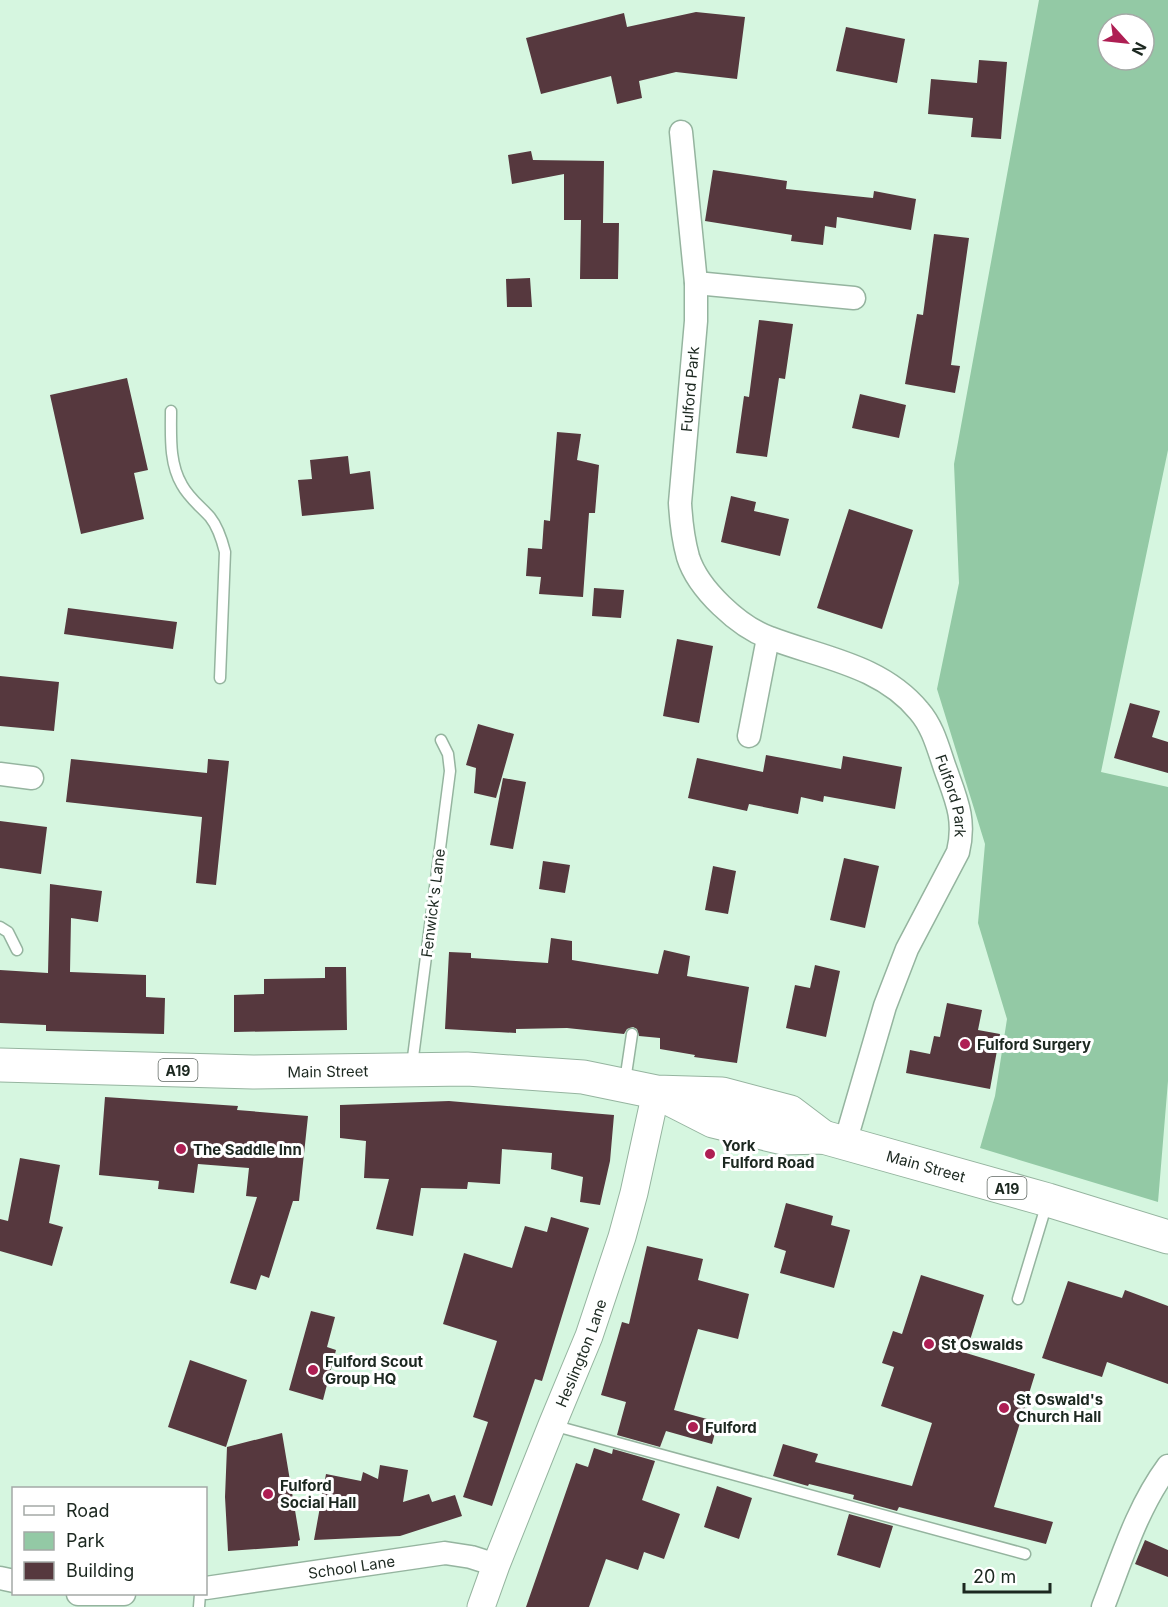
<svg xmlns="http://www.w3.org/2000/svg" width="1168" height="1607" viewBox="0 0 1168 1607" font-family="Inter,sans-serif">
  <rect width="100%" height="100%" fill="#d6f6e0"/>
  <path fill="#93c9a5" fill-rule="evenodd" d="M 1039,0 L 1168,0 L 1168,450 L 1101,772 L 1168,787 L 1168,1081 L 1158,1202 L 980,1148 L 995,1096 L 1007,1019 L 978,923 L 985,844 L 937,689 L 959,583 L 954,464 ZM 1108,24 L 1144,24 L 1144,60 L 1108,60 Z"/>
  <path fill="#56383e" d="M 696,12 L 745,17 L 737,79 L 676,72 L 639,81 L 642,98 L 617,104 L 611,76 L 541,94 L 526,38 L 624,13 L 627,27 Z
    M 846,27 L 905,39 L 897,83 L 836,71 Z
    M 979,60 L 1007,62 L 1001,139 L 971,137 L 973,118 L 928,114 L 931,79 L 977,83 Z
    M 531,151 L 533,160 L 604,161 L 603,223 L 619,223 L 618,279 L 580,279 L 581,220 L 564,220 L 564,174 L 512,184 L 508,155 Z
    M 713,170 L 787,181 L 786,189 L 873,198 L 874,191 L 916,199 L 911,230 L 837,217 L 836,228 L 825,226 L 823,245 L 791,241 L 792,235 L 705,221 Z
    M 934,234 L 969,238 L 951,365 L 960,366 L 955,393 L 905,384 L 917,314 L 923,315 Z
    M 530,278 L 532,307 L 507,307 L 506,279 Z
    M 759,320 L 793,324 L 785,379 L 779,378 L 767,457 L 736,453 L 744,396 L 749,397 Z
    M 127,378 L 148,470 L 134,473 L 144,519 L 81,534 L 50,395 Z
    M 860,394 L 906,405 L 899,438 L 852,428 Z
    M 557,432 L 581,434 L 577,460 L 599,465 L 595,513 L 589,513 L 583,597 L 539,594 L 541,577 L 526,576 L 528,548 L 542,549 L 544,520 L 550,521 Z
    M 348,456 L 350,474 L 370,471 L 374,509 L 302,516 L 298,480 L 312,479 L 310,460 Z
    M 731,496 L 756,502 L 754,511 L 789,519 L 780,556 L 721,542 Z
    M 849,509 L 913,530 L 882,629 L 817,608 Z
    M 594,588 L 624,590 L 621,618 L 592,616 Z
    M 68,608 L 177,622 L 173,649 L 64,634 Z
    M 677,639 L 713,646 L 699,723 L 663,716 Z
    M 0,676 L 59,682 L 54,731 L 0,726 Z
    M 1130,703 L 1160,711 L 1152,737 L 1168,742 L 1168,773 L 1114,758 Z
    M 478,724 L 514,734 L 496,798 L 474,793 L 476,768 L 466,765 Z
    M 766,755 L 841,769 L 843,756 L 902,767 L 895,809 L 824,796 L 823,802 L 801,797 L 798,814 L 749,804 L 747,811 L 688,798 L 697,758 L 763,772 Z
    M 71,759 L 207,773 L 208,759 L 229,761 L 216,885 L 196,883 L 202,817 L 66,802 Z
    M 503,778 L 526,782 L 513,849 L 490,845 Z
    M 0,821 L 47,827 L 41,874 L 0,868 Z
    M 844,858 L 879,866 L 865,928 L 830,920 Z
    M 543,861 L 570,865 L 565,893 L 539,889 Z
    M 713,866 L 736,871 L 728,914 L 705,910 Z
    M 50,884 L 102,891 L 98,922 L 71,918 L 70,972 L 146,975 L 146,997 L 165,998 L 164,1034 L 46,1031 L 46,1025 L 0,1023 L 0,970 L 48,973 Z
    M 551,938 L 572,941 L 572,960 L 658,974 L 664,950 L 690,956 L 687,976 L 749,987 L 737,1063 L 694,1057 L 695,1055 L 660,1049 L 660,1038 L 639,1036 L 637,1029 L 633,1027 L 627,1029 L 624,1034 L 567,1028 L 516,1029 L 516,1033 L 445,1029 L 449,952 L 471,953 L 471,958 L 548,963 Z
    M 815,965 L 840,971 L 826,1037 L 786,1028 L 795,985 L 810,988 Z
    M 325,967 L 346,967 L 347,1030 L 234,1032 L 234,995 L 264,994 L 264,979 L 325,978 Z
    M 947,1003 L 982,1010 L 978,1030 L 1000,1034 L 990,1089 L 906,1073 L 910,1050 L 930,1054 L 934,1036 L 940,1037 Z
    M 105,1097 L 238,1106 L 237,1110 L 308,1116 L 299,1201 L 293,1201 L 269,1278 L 261,1275 L 256,1290 L 230,1283 L 257,1197 L 246,1196 L 249,1168 L 198,1164 L 194,1193 L 158,1189 L 159,1181 L 99,1175 Z
    M 449,1101 L 614,1115 L 610,1161 L 600,1205 L 580,1202 L 583,1177 L 551,1169 L 552,1153 L 502,1149 L 500,1184 L 468,1182 L 467,1189 L 421,1188 L 413,1236 L 376,1229 L 389,1179 L 364,1178 L 366,1141 L 340,1138 L 340,1105 Z
    M 20,1158 L 60,1165 L 49,1223 L 63,1227 L 52,1266 L 0,1251 L 0,1219 L 8,1221 Z
    M 786,1203 L 833,1216 L 831,1225 L 850,1230 L 834,1288 L 780,1273 L 786,1251 L 774,1247 Z
    M 551,1217 L 589,1228 L 542,1381 L 535,1379 L 492,1506 L 463,1497 L 488,1422 L 473,1417 L 497,1341 L 443,1324 L 464,1253 L 512,1268 L 525,1226 L 547,1232 Z
    M 647,1246 L 703,1259 L 698,1280 L 749,1294 L 738,1339 L 698,1329 L 674,1410 L 718,1422 L 712,1444 L 666,1431 L 660,1447 L 617,1435 L 626,1402 L 601,1395 L 622,1322 L 629,1324 Z
    M 921,1275 L 984,1295 L 966,1353 L 1035,1374 L 994,1507 L 1053,1522 L 1046,1544 L 899,1507 L 897,1511 L 853,1499 L 854,1495 L 809,1484 L 808,1486 L 773,1476 L 783,1444 L 818,1454 L 815,1462 L 912,1486 L 932,1423 L 881,1406 L 894,1367 L 882,1363 L 893,1331 L 902,1334 Z
    M 1068,1281 L 1122,1298 L 1125,1290 L 1168,1306 L 1168,1384 L 1107,1362 L 1102,1377 L 1042,1358 Z
    M 311,1311 L 335,1317 L 327,1347 L 336,1350 L 323,1400 L 289,1390 Z
    M 190,1360 L 247,1380 L 226,1447 L 168,1427 Z
    M 282,1433 L 300,1540 L 298,1541 L 298,1546 L 228,1551 L 225,1497 L 227,1447 Z
    M 594,1448 L 612,1454 L 613,1449 L 655,1461 L 642,1500 L 680,1514 L 664,1559 L 644,1552 L 638,1570 L 606,1559 L 589,1607 L 526,1607 L 576,1463 L 588,1467 Z
    M 380,1465 L 408,1470 L 403,1502 L 429,1494 L 432,1502 L 455,1495 L 462,1516 L 400,1536 L 314,1540 L 326,1474 L 361,1481 L 363,1472 L 378,1479 Z
    M 717,1486 L 752,1498 L 739,1539 L 704,1527 Z
    M 849,1514 L 893,1526 L 880,1568 L 837,1555 Z
    M 1145,1540 L 1168,1550 L 1168,1577 L 1135,1564 Z"/>
  <g fill="none" stroke-linecap="round" stroke-linejoin="round">
    <defs>
      <path id="service" d="M 171,411 C 171,436 169,463 182,485 C 189,498 201,507 210,517 C 218,527 222,540 225,552 L 220,678
        M 0,927 L 8,932 L 17,950
        M 412,1065 L 450,771 L 448,754 L 441,740
        M 625,1081 L 632,1034
        M 1018,1299 L 1047,1203
        M 552,1425 L 1025,1554
        M 199,1607 L 200,1594"/>
      <g id="minor">
        <path id="s1" d="M 681,132 L 696,283 L 696,321 L 680,503 C 681,521 683,539 688,557 C 698,589 739,627 770,638 C 822,658 881,665 919,711 C 933,727 938,748 945,768 C 956,799 966,819 958,852 L 907,949 L 885,1006 L 845,1143"/>
        <path d="M 696,283 L 854,298"/>
        <path d="M 749,736 L 768,638"/>
        <path d="M 0,774 L 32,778"/>
        <path d="M 0,1578 L 14,1581"/>
        <path id="s2" d="M 206,1588 L 445,1553 L 471,1557 L 496,1565"/>
        <path d="M 78,1594 L 124,1594"/>
        <path d="M 1103,1607 C 1122,1558 1137,1508 1168,1466"/>
      </g>
      <g id="tertiary">
        <path id="s3" d="M 481,1607 L 496,1565 L 552,1425 L 589,1336 L 622,1237 L 634,1193 L 656,1092"/>
      </g>
      <g id="primary">
        <path id="s4" d="M 0,1065 L 253,1072 L 467,1069 L 583,1077 L 656,1092 L 722,1094 L 790,1112 L 823,1137"/>
        <path id="s5" d="M 664,1096 L 713,1121 L 783,1138 L 823,1137 L 1048,1200 L 1168,1237"/>
      </g>
    </defs>
    <use href="#service" stroke="#95b49f" stroke-width="13"/>
    <use href="#minor" stroke="#95b49f" stroke-width="25"/>
    <use href="#tertiary" stroke="#95b49f" stroke-width="29"/>
    <use href="#primary" stroke="#95b49f" stroke-width="35"/>
    <use href="#service" stroke="#fff" stroke-width="10"/>
    <use href="#minor" stroke="#fff" stroke-width="22"/>
    <use href="#tertiary" stroke="#fff" stroke-width="27"/>
    <use href="#primary" stroke="#fff" stroke-width="33"/>
  </g>
  <g fill="#ae1e53" stroke="#fff" stroke-width="2">
    <circle cx="965" cy="1044" r="6"/>
    <circle cx="181" cy="1149" r="6"/>
    <circle cx="710" cy="1154" r="6"/>
    <circle cx="929" cy="1344" r="6"/>
    <circle cx="313" cy="1370" r="6"/>
    <circle cx="1004" cy="1408" r="6"/>
    <circle cx="693" cy="1427" r="6"/>
    <circle cx="268" cy="1494" r="6"/>
  </g>
  <g text-anchor="middle" dominant-baseline="central" stroke-width="6" stroke-linejoin="round" paint-order="stroke">
    <g fill="#fff" stroke="#606863" stroke-width="1.5">
      <rect x="158.5" y="1059" width="39" height="22" rx="4.5"/>
      <rect x="987.5" y="1177" width="39" height="22" rx="4.5"/>
    </g>
    <g font-size="14" font-weight="bold" fill="#1c2820">
      <text x="178" y="1070">A19</text>
      <text x="1007" y="1188">A19</text>
    </g>
    <g font-size="15" fill="#1c2820" stroke="#fff">
      <text transform="translate(690 389) rotate(-85)">Fulford Park</text>
      <text stroke="none"><textPath href="#s1" startOffset="806">Fulford Park</textPath></text>
      <text transform="translate(433 903) rotate(-83)">Fenwick's Lane</text>
      <text stroke="none"><textPath href="#s4" startOffset="328">Main Street</textPath></text>
      <text stroke="none"><textPath href="#s5" startOffset="274">Main Street</textPath></text>
      <text stroke="none"><textPath href="#s3" startOffset="273">Heslington Lane</textPath></text>
      <text stroke="none"><textPath href="#s2" startOffset="147">School Lane</textPath></text>
    </g>
    <g font-size="15" font-weight="bold" fill="#1c2820" stroke="#fff" text-anchor="start">
      <text x="977" y="1044">Fulford Surgery</text>
      <text x="722" y="1145">York<tspan x="722" dy="17">Fulford Road</tspan></text>
      <text x="193" y="1149">The Saddle Inn</text>
      <text x="941" y="1344">St Oswalds</text>
      <text x="325" y="1361">Fulford Scout<tspan x="325" dy="17">Group HQ</tspan></text>
      <text x="1016" y="1399">St Oswald's<tspan x="1016" dy="17">Church Hall</tspan></text>
      <text x="705" y="1427">Fulford</text>
      <text x="280" y="1485">Fulford<tspan x="280" dy="17">Social Hall</tspan></text>
    </g>
  </g>
  <rect x="12" y="1487" width="195" height="108" fill="#ffffff" stroke="#a4a9a6" stroke-width="1.5"/>
  <rect x="24" y="1506" width="30" height="9" fill="#ffffff" stroke="#a4a9a6" stroke-width="1.5"/>
  <text x="66" y="1517" font-size="18" fill="#1c2820">Road</text>
  <rect x="24" y="1532" width="30" height="18" fill="#93c9a5" stroke="#a4a9a6" stroke-width="1.5"/>
  <text x="66" y="1547" font-size="18" fill="#1c2820">Park</text>
  <rect x="24" y="1562" width="30" height="18" fill="#56383e" stroke="#a4a9a6" stroke-width="1.5"/>
  <text x="66" y="1577" font-size="18" fill="#1c2820">Building</text>
  <g transform="translate(1126 42) rotate(117)"><circle r="28" fill="#ffffff" stroke="#a4a9a6" stroke-width="1.5"/>
  <path d="M0-4.5L10 22L0 15L-10 22Z" fill="#ae1e53"/>
  <text y="-9" font-size="16" font-weight="bold" text-anchor="middle" fill="#1c2820">N</text>
  </g>
  <path d="M964 1583v9h86v-9" fill="none" stroke="#1c2820" stroke-width="3"/>
  <text x="973" y="1583" font-size="18" fill="#1c2820" stroke="#ffffff" stroke-width="4.5" paint-order="stroke">20 m</text>
</svg>
